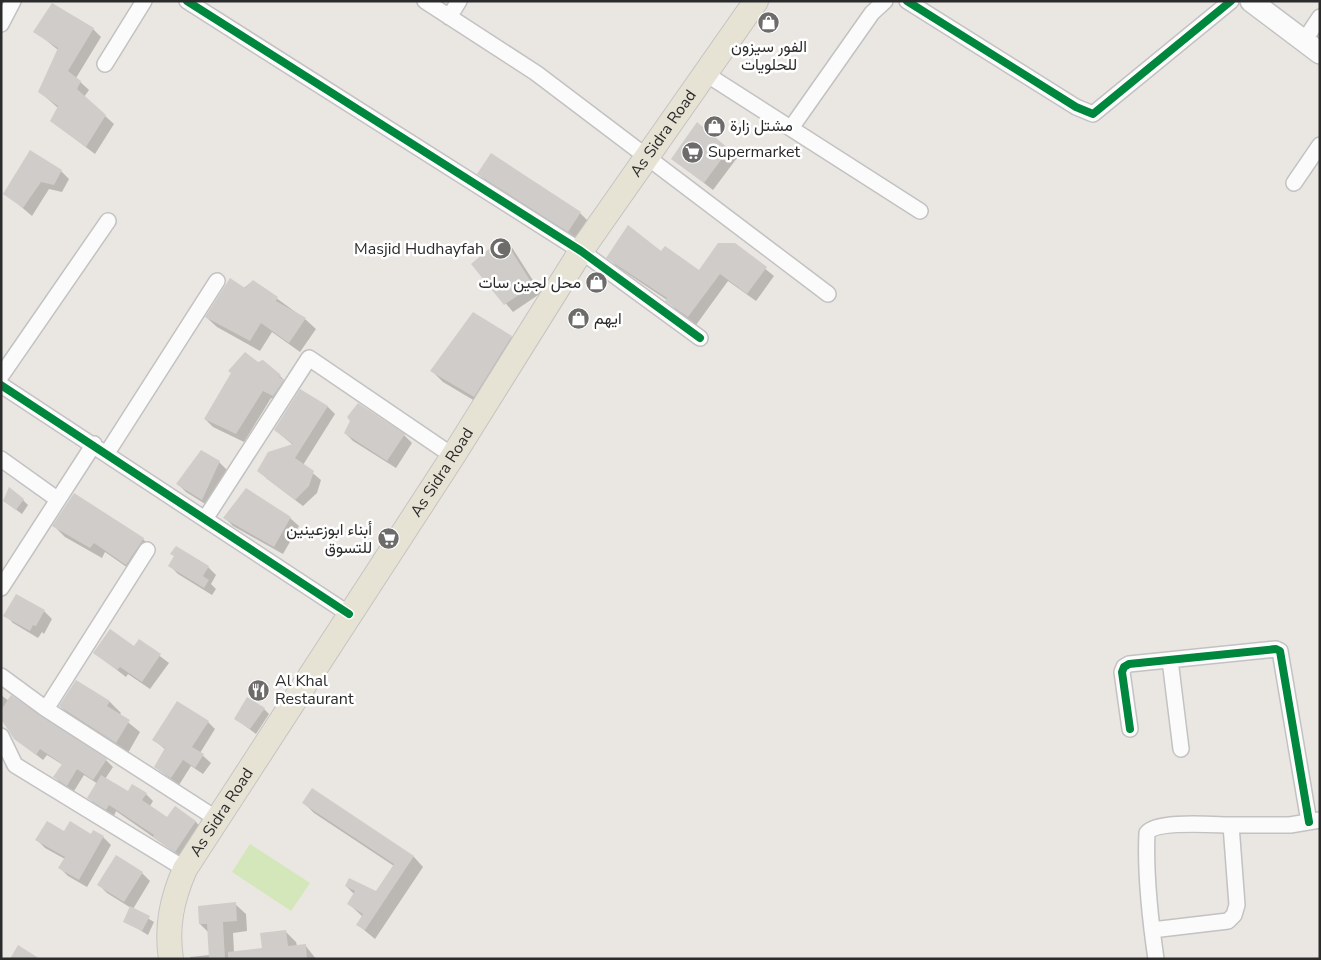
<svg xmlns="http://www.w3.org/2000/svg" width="1321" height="960" viewBox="0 0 1321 960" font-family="'Nunito Sans',Vazirmatn,sans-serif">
  <rect width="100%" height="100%" fill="#eae6e2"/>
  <path fill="#d4e7ba" d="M 250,844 L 310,883 L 291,911 L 232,872 Z"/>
  <path fill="#0003" d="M 53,5 L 93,29 L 101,37 L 76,78 L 89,90 L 84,97 L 114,124 L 95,154 L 51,121 L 58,108 L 40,92 L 58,50 L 35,31 Z
    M 697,124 L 737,158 L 713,190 L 673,159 Z
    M 491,155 L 580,213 L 591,224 L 579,242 L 490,185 L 479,174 Z
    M 61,171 L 69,179 L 62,192 L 49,189 L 32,216 L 5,193 Z
    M 503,238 L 511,246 L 541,293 L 513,312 L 473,264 Z
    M 735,244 L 774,276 L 756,301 L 728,281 L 696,325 L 675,309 L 667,300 L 616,266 L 608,257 L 661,253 L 699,271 Z
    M 253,281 L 305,319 L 316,329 L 300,352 L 272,332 L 260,351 L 217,327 L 206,317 Z
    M 511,337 L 522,347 L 485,407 L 443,382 L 432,371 Z
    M 258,364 L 280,376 L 288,384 L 281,404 L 271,398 L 244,442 L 213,427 L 205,419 Z
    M 300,391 L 328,407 L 335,414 L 303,465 L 321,480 L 317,493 L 303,506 L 266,478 L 293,445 L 275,430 Z
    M 345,433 L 404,435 L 412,443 L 396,468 L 353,441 Z
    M 219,462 L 227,470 L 210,507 L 186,492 L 178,484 Z
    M 246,490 L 290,518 L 299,526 L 283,554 L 233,526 L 225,518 Z
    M 74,495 L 143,539 L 154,550 L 138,575 L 105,552 L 102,558 L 65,537 L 54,526 Z
    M 23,500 L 28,505 L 22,514 L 4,501 Z
    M 170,566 L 208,567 L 216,575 L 211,584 L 216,589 L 212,595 L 178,574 Z
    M 17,595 L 44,611 L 52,619 L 44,634 L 42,632 L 38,638 L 13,623 L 5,615 Z
    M 140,641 L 169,663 L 150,689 L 128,674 L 126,677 L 95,653 L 134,648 Z
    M 76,682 L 110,702 L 121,713 L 119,715 L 140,732 L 128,753 L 71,717 L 60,706 Z
    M 1,695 L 9,701 L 11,697 L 106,760 L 113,767 L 105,779 L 128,793 L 146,794 L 153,801 L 150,806 L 168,818 L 175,808 L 196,822 L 203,830 L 183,858 L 116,811 L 114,816 L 96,806 L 89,798 L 98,784 L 84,775 L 74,791 L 61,784 L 55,777 L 63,765 L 47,755 L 43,760 L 15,738 L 1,716 Z
    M 264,709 L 269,714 L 256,734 L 236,719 Z
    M 208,722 L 215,729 L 200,753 L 211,763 L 203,774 L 191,766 L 179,785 L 155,767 L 166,750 L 154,740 Z
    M 312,790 L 414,857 L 423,867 L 375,939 L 358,925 L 363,917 L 349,904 L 355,895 L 346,886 L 376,892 L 394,866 L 314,813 L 304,803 Z
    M 64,832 L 103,837 L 111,845 L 87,887 L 68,876 L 60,868 L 65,859 L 45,848 L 37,840 Z
    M 142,873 L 150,881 L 133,909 L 154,922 L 148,935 L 125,921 L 131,908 L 107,893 L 99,885 Z
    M 235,904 L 246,914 L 247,931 L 233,933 L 234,952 L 263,949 L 286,932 L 296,942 L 297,946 L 305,945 L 316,959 L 191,959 L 190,957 L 210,955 L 208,932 L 200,924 Z"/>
  <path fill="#cfccc9" d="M 52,3 L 94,28 L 68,71 L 81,81 L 77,89 L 106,115 L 86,147 L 50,121 L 58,106 L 38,92 L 58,48 L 33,32 Z
    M 697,122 L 729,149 L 704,183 L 671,159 Z
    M 30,150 L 62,170 L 54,185 L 41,182 L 23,208 L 3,194 Z
    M 491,153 L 581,212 L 568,232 L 477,174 Z
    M 628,225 L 661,251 L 665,246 L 699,270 L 718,243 L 735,243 L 767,267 L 747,294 L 720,274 L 688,317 L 665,301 L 667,298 L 606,258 Z
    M 503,237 L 533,285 L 504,305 L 471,264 Z
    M 230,278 L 245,288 L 253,280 L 278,297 L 276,301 L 306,318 L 289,343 L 261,323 L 250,341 L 205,317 Z
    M 473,312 L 512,336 L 474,397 L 430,371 Z
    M 245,352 L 258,362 L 263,360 L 281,375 L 279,377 L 284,380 L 273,396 L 263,391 L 236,434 L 204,419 L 231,373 L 228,371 Z
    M 300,389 L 328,406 L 295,458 L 314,471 L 309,486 L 295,500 L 257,471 L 268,452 L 293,444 L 274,430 Z
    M 358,403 L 405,434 L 387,461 L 344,433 L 350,421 L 347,417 Z
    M 201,450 L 220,461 L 202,500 L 176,484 Z
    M 9,487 L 24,499 L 16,510 L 3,501 Z
    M 246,488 L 291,517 L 274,547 L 223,518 Z
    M 74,493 L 144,538 L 126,565 L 94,543 L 90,548 L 52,526 Z
    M 176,546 L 209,566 L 203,576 L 209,580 L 204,588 L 168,566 L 174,556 L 170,554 Z
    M 16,594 L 45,610 L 36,626 L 33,625 L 30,631 L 3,616 Z
    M 110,629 L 134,646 L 139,639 L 161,654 L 142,682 L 120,667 L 117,670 L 93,653 Z
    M 76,680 L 110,701 L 107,706 L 130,720 L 116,743 L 59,706 Z
    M 11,695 L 107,759 L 93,780 L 77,769 L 67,786 L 53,777 L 62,764 L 40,749 L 36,755 L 14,739 L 1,719 L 1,710 Z
    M 247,697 L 265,708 L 250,729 L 234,719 Z
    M 177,701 L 209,721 L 192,747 L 204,754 L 195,768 L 183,760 L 171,778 L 154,767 L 165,748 L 152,740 Z
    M 101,775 L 128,791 L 132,784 L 147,793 L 142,800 L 167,817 L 175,806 L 196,821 L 175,852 L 153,837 L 154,835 L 109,805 L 106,810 L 87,798 Z
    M 312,788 L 414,856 L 365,930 L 356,925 L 363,914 L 347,904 L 355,891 L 345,886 L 349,878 L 376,891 L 394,864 L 302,803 Z
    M 47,821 L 64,831 L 70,821 L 91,834 L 93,830 L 104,836 L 79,880 L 58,868 L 65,857 L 35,840 Z
    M 116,855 L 143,872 L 124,902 L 97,885 Z
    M 236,902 L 237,921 L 223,922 L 225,959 L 209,959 L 207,924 L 199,924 L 198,906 Z
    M 130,906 L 150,916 L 142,931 L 123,922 Z
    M 286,930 L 288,946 L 306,944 L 307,959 L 228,959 L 228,952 L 262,948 L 260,933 Z
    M 18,945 L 40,959 L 10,959 Z"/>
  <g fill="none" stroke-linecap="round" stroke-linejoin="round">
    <defs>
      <path id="street" d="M 187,1 L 581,251 L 700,338
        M 425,1 L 536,73 L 828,294
        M 907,1 L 1076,107 L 1093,114 L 1231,1
        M 449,17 L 459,1
        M 1,24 L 13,1
        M 1304,41 L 1320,17
        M 105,64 L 144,1
        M 706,74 L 920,211
        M 791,128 L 872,13 L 885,1
        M 1294,183 L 1320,145
        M 1,376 L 108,221
        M 1,385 L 349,614
        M 107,453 L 217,281
        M 1,459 L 57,499
        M 205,519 L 309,358 L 453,456
        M 1,588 L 94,444
        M 1170,660 L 1181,749
        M 1,676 L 46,709 L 217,819
        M 46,709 L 147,550
        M 1130,729 L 1122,672 L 1124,667 L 1129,664 L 1276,649 L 1280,651 L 1309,822
        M 1,736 L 15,765 L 185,869
        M 1231,825 L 1290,825 L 1320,820
        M 1152,930 L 1228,921 L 1234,915 L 1237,905 L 1231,825 C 1215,825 1156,820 1147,833 C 1145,874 1150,918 1156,959"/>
      <path id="secondary" d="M 1251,1 L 1320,53"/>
      <g id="primary">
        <path id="s1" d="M 171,959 C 166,926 172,899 185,869 L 453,456 L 581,251 L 756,1"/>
      </g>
    </defs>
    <use href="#street" stroke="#c3c2c2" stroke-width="18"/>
    <use href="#secondary" stroke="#c3c2c2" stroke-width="24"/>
    <use href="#primary" stroke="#c5c4c2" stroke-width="26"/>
    <use href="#street" stroke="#fcfbfb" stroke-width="15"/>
    <use href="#secondary" stroke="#fcfbfb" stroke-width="21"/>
    <use href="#primary" stroke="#e6e3d5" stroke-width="24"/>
    <defs>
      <path id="cycleway" d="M 187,1 L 581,251 L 700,338
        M 907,1 L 1076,107 L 1093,114 L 1231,1
        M 1,385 L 349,614
        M 1130,729 L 1122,672 L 1124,667 L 1129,664 L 1276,649 L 1280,651 L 1309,822"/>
    </defs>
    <use href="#cycleway" stroke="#fff" stroke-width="11"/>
    <use href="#cycleway" stroke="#00873e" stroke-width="8"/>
  </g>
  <defs>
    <symbol id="shop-disc" viewBox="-11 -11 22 22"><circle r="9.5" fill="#6e6c6b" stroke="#fff"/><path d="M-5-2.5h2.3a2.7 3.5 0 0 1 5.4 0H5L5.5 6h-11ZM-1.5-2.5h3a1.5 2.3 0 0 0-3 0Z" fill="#fff"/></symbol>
    <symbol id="supermarket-disc" viewBox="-11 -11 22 22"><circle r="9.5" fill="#6e6c6b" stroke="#fff"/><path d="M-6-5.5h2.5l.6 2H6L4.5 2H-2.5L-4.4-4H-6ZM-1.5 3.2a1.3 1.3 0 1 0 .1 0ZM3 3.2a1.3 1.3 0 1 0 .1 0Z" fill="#fff"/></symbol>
    <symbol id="mosque-disc" viewBox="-11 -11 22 22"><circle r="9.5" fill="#6e6c6b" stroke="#fff"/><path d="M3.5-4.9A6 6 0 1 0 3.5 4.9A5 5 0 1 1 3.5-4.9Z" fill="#fff"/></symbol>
    <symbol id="restaurant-disc" viewBox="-11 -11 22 22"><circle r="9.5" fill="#6e6c6b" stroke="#fff"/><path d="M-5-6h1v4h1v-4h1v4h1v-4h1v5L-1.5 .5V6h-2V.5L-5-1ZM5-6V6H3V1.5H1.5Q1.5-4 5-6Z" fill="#fff"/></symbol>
  </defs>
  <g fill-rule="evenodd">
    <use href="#shop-disc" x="756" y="10" width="25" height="25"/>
    <use href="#shop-disc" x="702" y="114" width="25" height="25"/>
    <use href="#supermarket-disc" x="680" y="140" width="25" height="25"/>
    <use href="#mosque-disc" x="488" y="236" width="25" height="25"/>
    <use href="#shop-disc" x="584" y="270" width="25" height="25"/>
    <use href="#shop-disc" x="566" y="306" width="25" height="25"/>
    <use href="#supermarket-disc" x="376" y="526" width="25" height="25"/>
    <use href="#restaurant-disc" x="246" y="678" width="25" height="25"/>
  </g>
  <g text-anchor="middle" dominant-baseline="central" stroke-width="5" stroke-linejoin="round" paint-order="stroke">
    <g font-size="16" fill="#2b2b2b" stroke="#fff" text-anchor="start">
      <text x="769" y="47" text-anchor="middle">الفور سيزون<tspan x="769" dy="18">للحلويات</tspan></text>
      <text x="730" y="126">مشتل زارة</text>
      <text x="708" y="152">Supermarket</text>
      <text x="484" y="249" text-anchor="end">Masjid Hudhayfah</text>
      <text x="581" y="283" text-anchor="end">محل لجين سات</text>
      <text x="594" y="319">ايهم</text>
      <text x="372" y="530" text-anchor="end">أبناء ابوزعينين<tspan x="372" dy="18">للتسوق</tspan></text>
      <text x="275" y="681">Al Khal<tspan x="275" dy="18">Restaurant</tspan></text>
    </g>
    <g font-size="16" fill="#2b2b2b" stroke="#fff">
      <text stroke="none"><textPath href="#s1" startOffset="970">As Sidra Road</textPath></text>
      <text stroke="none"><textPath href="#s1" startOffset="565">As Sidra Road</textPath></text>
      <text stroke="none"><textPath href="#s1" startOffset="160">As Sidra Road</textPath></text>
    </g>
  </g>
  <rect width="1321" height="960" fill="none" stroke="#2b2b2b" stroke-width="5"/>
</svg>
